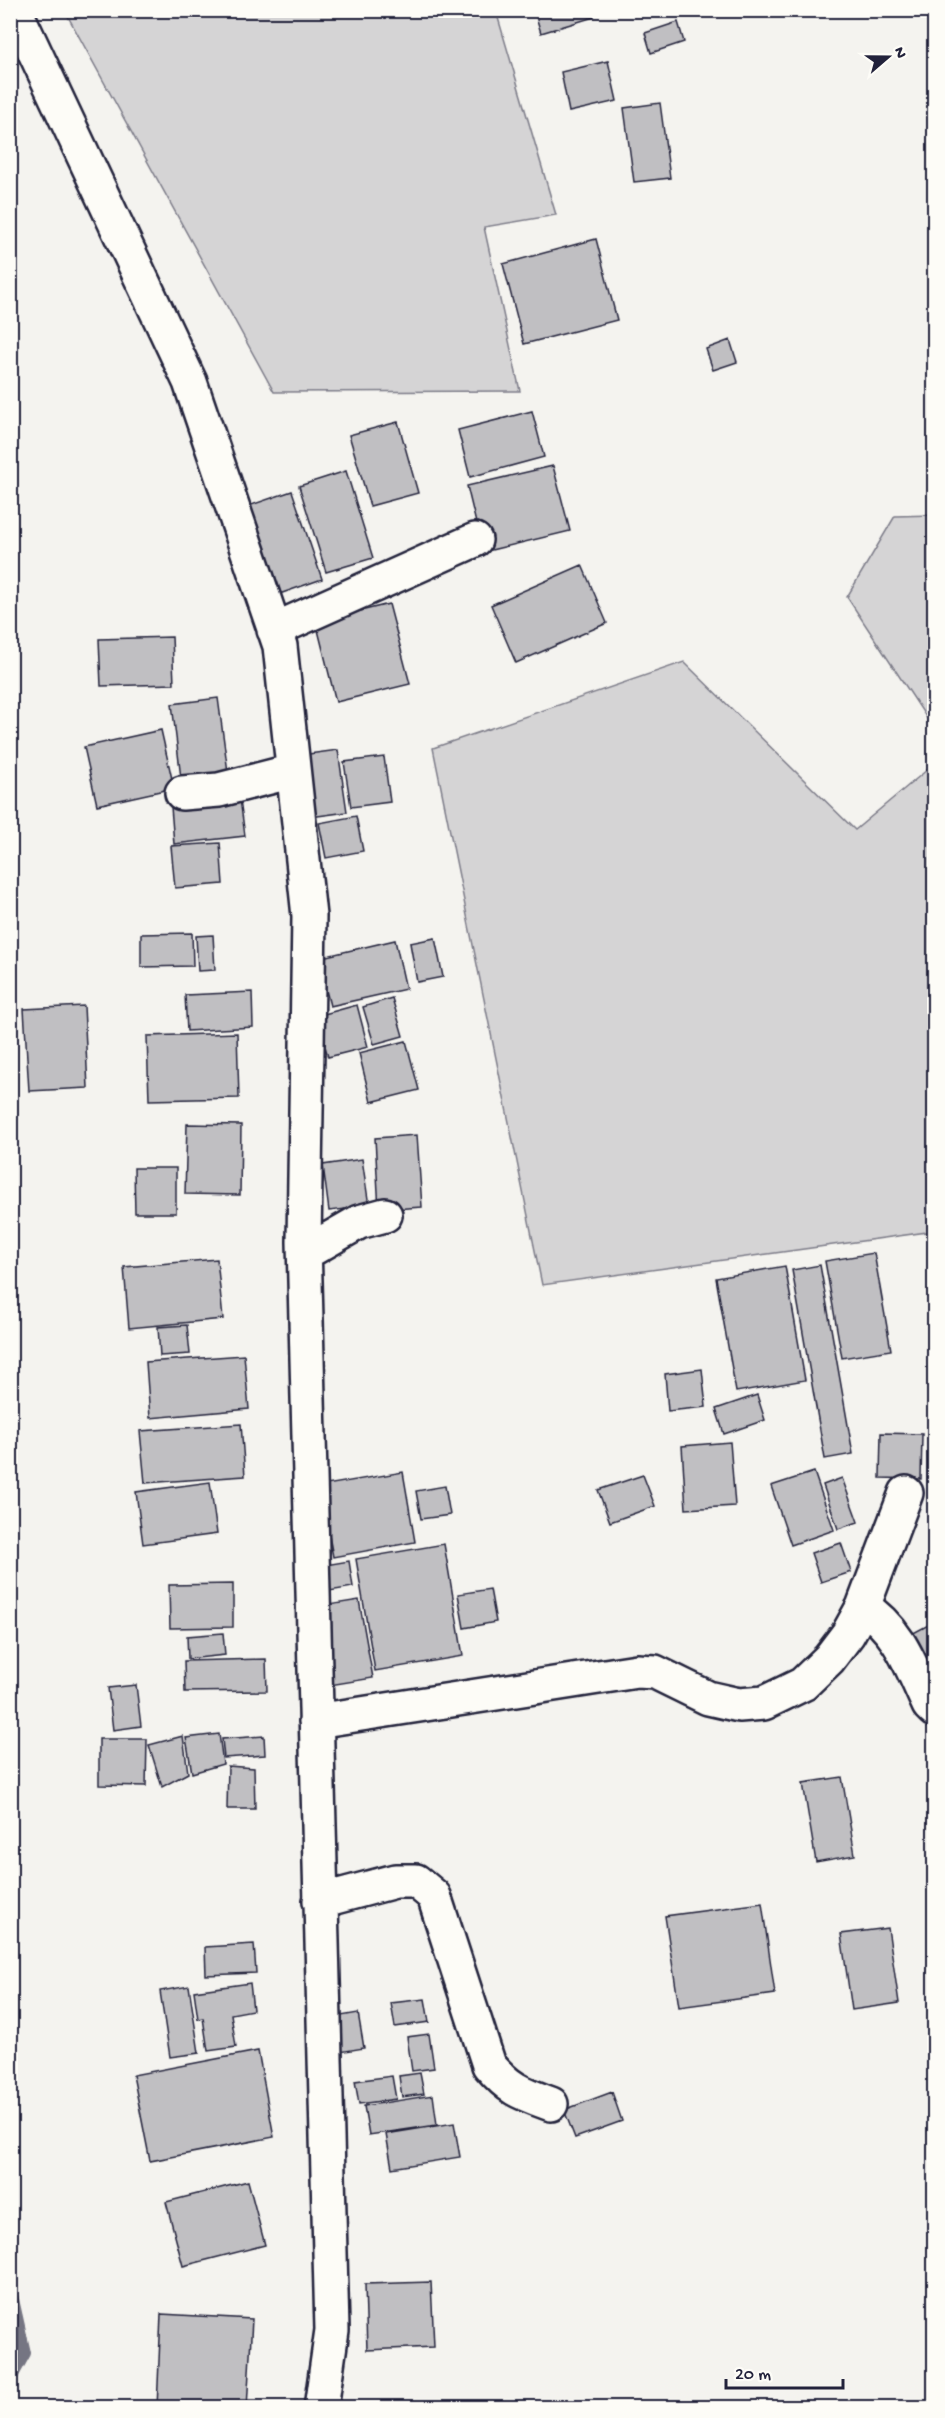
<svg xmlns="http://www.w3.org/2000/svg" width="945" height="2418" viewBox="0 0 945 2418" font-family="'Gochi Hand',sans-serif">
  <rect width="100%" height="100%" fill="#f4f3ef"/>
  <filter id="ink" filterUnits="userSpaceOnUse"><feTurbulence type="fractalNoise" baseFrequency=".0167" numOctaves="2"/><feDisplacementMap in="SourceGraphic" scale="12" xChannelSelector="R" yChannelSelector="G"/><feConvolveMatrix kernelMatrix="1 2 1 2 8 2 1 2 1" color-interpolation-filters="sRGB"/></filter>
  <g filter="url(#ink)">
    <path fill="#d5d4d5" stroke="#7c7b88" stroke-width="1.5" d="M 65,11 L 496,11 L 556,215 L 484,227 L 520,391 L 274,392 Z
      M 934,515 L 934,729 L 847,597 L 895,516 Z
      M 684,662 L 855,830 L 934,764 L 934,1231 L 542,1285 L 433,748 Z"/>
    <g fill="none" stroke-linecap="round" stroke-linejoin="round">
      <path stroke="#757582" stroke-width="12" d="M 10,2286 L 25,2353 L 10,2380"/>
    </g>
    <path fill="#c0bfc2" stroke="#22223b" stroke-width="1.5" d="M 534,10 L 592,10 L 594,17 L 541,33 Z
      M 678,22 L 684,42 L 651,53 L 645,33 Z
      M 608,61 L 617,101 L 569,112 L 561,72 Z
      M 660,103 L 670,178 L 634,182 L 624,108 Z
      M 596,239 L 617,320 L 524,344 L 503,264 Z
      M 730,340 L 737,362 L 713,370 L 706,349 Z
      M 532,411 L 544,457 L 470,477 L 458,430 Z
      M 398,422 L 418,493 L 370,506 L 349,435 Z
      M 553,466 L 570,531 L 483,552 L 467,486 Z
      M 346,471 L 373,558 L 326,572 L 299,486 Z
      M 292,491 L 322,579 L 271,597 L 240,509 Z
      M 582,565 L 607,623 L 516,663 L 491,605 Z
      M 389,604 L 410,684 L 336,702 L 316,622 Z
      M 172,637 L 174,684 L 101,686 L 99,639 Z
      M 218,698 L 228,772 L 181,778 L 172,704 Z
      M 161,730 L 174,788 L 97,805 L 84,747 Z
      M 338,750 L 347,812 L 303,818 L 294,756 Z
      M 384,757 L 390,802 L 351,807 L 344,762 Z
      M 240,799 L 245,836 L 174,844 L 171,807 Z
      M 356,816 L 363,851 L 326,858 L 319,823 Z
      M 220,843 L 223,884 L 175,888 L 171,846 Z
      M 192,933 L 193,966 L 141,967 L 141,934 Z
      M 213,935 L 215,970 L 198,971 L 196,936 Z
      M 435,938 L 443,977 L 417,982 L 410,943 Z
      M 395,940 L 406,989 L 330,1006 L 318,958 Z
      M 252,992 L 253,1027 L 187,1031 L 185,995 Z
      M 392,998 L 403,1036 L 374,1044 L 363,1007 Z
      M 357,1005 L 368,1047 L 328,1057 L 317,1016 Z
      M 84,1006 L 88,1088 L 29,1091 L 24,1009 Z
      M 237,1033 L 239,1098 L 149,1100 L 147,1036 Z
      M 406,1041 L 419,1090 L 371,1102 L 359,1053 Z
      M 187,1124 L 241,1125 L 240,1195 L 185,1194 Z
      M 417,1135 L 422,1207 L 379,1210 L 375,1138 Z
      M 362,1159 L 369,1206 L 329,1211 L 323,1165 Z
      M 134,1168 L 176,1168 L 176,1213 L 135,1213 Z
      M 874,1253 L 891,1350 L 842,1358 L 825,1261 Z
      M 217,1259 L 223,1319 L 129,1328 L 124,1267 Z
      M 820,1265 L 853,1454 L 825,1459 L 792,1270 Z
      M 785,1266 L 805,1380 L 736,1392 L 716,1278 Z
      M 187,1325 L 190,1354 L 160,1356 L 158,1327 Z
      M 244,1355 L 249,1409 L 150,1418 L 146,1362 Z
      M 702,1369 L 706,1407 L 668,1411 L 665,1374 Z
      M 757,1395 L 765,1420 L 724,1434 L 716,1409 Z
      M 241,1424 L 245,1476 L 145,1483 L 140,1431 Z
      M 881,1433 L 922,1434 L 921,1479 L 880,1478 Z
      M 730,1442 L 735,1506 L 686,1509 L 682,1446 Z
      M 403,1472 L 415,1542 L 333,1557 L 320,1486 Z
      M 814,1472 L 834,1530 L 791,1545 L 771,1486 Z
      M 643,1475 L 655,1506 L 610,1522 L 598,1490 Z
      M 842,1478 L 858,1522 L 838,1529 L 823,1485 Z
      M 210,1482 L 217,1534 L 143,1544 L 136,1492 Z
      M 445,1486 L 450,1515 L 421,1519 L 416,1491 Z
      M 841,1543 L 851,1572 L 821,1582 L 811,1553 Z
      M 444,1544 L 463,1656 L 375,1671 L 356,1559 Z
      M 349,1561 L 353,1587 L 324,1592 L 319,1566 Z
      M 233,1584 L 233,1627 L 170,1628 L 169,1585 Z
      M 490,1589 L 496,1622 L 464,1628 L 458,1594 Z
      M 359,1600 L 373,1678 L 330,1685 L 316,1607 Z
      M 934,1622 L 934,1692 L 904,1638 Z
      M 223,1633 L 225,1655 L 188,1659 L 187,1636 Z
      M 266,1659 L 267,1691 L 185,1692 L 184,1661 Z
      M 136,1685 L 141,1726 L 113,1730 L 108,1688 Z
      M 219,1734 L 223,1764 L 192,1773 L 186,1738 Z
      M 183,1736 L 188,1773 L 162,1787 L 149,1745 Z
      M 264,1736 L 265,1755 L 224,1758 L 222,1739 Z
      M 99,1739 L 147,1739 L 146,1786 L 99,1785 Z
      M 228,1766 L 254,1768 L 255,1809 L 227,1809 Z
      M 842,1777 L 855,1855 L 816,1862 L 803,1783 Z
      M 762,1903 L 775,1994 L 679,2007 L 665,1916 Z
      M 888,1928 L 899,2003 L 852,2010 L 841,1934 Z
      M 254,1944 L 256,1973 L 206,1975 L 205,1947 Z
      M 250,1983 L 253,2010 L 231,2014 L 236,2047 L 208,2051 L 203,2018 L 198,2019 L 194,1991 Z
      M 189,1986 L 199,2053 L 170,2057 L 160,1991 Z
      M 425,1999 L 429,2022 L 395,2027 L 391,2003 Z
      M 358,2013 L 364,2048 L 340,2052 L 335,2017 Z
      M 429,2034 L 434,2068 L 412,2071 L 407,2037 Z
      M 258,2051 L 274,2137 L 150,2161 L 133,2075 Z
      M 420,2073 L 424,2094 L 402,2097 L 399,2076 Z
      M 392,2076 L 396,2099 L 359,2104 L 355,2081 Z
      M 612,2092 L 622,2121 L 575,2138 L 564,2110 Z
      M 433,2095 L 437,2125 L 369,2135 L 364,2106 Z
      M 454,2123 L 460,2157 L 392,2168 L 386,2134 Z
      M 248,2181 L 265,2245 L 183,2266 L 166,2202 Z
      M 431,2282 L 434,2347 L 367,2350 L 365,2284 Z
      M 161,2314 L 252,2319 L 247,2408 L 157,2408 Z"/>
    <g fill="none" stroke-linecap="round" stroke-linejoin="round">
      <defs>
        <path id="minor" d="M 15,10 L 190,382 L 280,646 L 309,916 L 304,1242 L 332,2330 L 321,2408
          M 274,630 L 475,540
          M 182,793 L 219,790 L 293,771
          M 305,1253 L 359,1222 L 385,1215
          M 863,1607 C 900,1630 911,1667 929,1705 L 934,1710
          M 316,1721 L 637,1671 L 655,1672 L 708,1698 L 739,1705 L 764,1703 L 803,1684 L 829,1659 L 848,1634 L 863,1607 L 906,1493
          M 320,1901 L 395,1881 L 416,1881 L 434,1896 L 489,2065 C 510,2090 521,2093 551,2104"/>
      </defs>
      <use href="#minor" stroke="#22223b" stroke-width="38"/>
      <use href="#minor" stroke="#fdfcf7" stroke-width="33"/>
    </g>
  </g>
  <rect width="945" height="2418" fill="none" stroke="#fdfcf7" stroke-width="36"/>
  <rect x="18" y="18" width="909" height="2382" fill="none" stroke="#22223b" stroke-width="2" filter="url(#ink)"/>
  <g transform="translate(888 57) rotate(70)" stroke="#fdfcf7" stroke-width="4.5" paint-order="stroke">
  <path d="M0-4.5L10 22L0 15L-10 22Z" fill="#22223b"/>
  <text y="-9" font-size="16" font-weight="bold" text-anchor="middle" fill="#22223b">N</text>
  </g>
  <path d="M726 2379v9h117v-9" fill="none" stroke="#22223b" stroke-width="3"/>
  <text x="735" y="2379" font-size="18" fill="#22223b" stroke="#fdfcf7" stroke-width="4.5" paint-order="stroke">20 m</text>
</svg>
